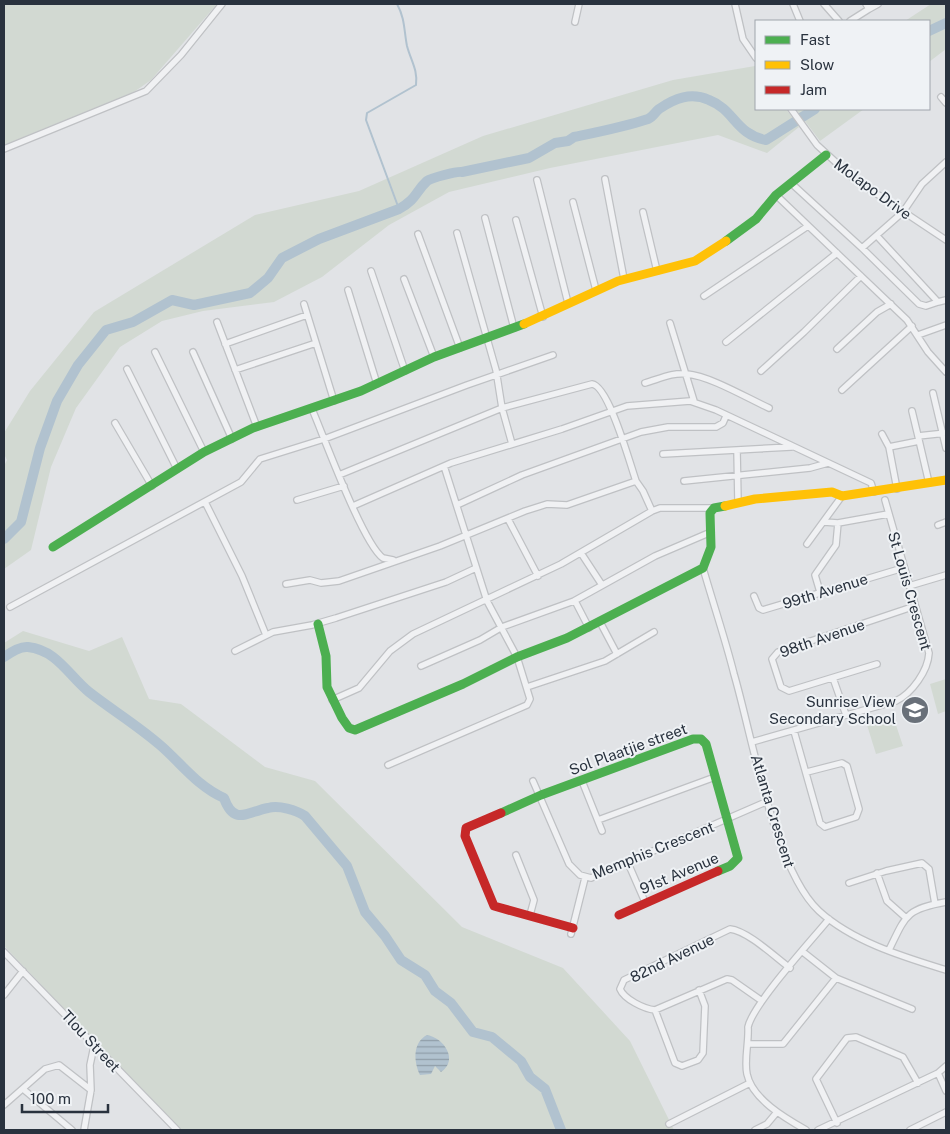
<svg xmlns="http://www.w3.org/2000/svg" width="950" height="1134" viewBox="0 0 950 1134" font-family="'Public Sans',sans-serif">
  <defs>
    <pattern id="water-rules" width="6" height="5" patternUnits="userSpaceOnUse" patternTransform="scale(1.25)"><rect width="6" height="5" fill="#b1c2cf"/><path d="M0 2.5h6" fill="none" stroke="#909ea9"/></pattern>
  </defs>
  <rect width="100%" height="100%" fill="#e1e3e6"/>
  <path fill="#d2d9d2" d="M 4,4 L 217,4 L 151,80 L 134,92 L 4,145 Z
    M 931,4 L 946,4 L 946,49 L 929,62 L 929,21 L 905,21 Z
    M 755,66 L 756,109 L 786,109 L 799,127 L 767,153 L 718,135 L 550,168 L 449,192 L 389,225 L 322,277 L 274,302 L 203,311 L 162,321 L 120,347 L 76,408 L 51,467 L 31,550 L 4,569 L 4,466 L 7,460 L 4,454 L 4,433 L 30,391 L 94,312 L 255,215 L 359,191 L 483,136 L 673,80 Z
    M 796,109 L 864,109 L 820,141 Z
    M 23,631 L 89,651 L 122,637 L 149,699 L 181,704 L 265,767 L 315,781 L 462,927 L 563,968 L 630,1041 L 674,1130 L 181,1130 L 4,946 L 4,643 Z
    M 946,679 L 946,711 L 938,714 L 930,684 Z
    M 893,716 L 903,746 L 876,754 L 867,725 Z"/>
  <path fill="url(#water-rules)" d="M 427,1035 C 444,1038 459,1060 441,1072 L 435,1066 L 431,1074 L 420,1075 C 414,1062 412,1043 427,1035 Z"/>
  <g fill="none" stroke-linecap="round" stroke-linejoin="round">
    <path stroke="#b1c2cf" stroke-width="2" d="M 397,4 C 405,18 404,31 407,46 C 411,61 418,70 416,85 L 367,113 L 366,120 L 399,209"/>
    <path stroke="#b1c2cf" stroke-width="10" d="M 929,31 L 946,23
      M 4,539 L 21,522 L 40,448 L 57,401 L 78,365 L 106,330 L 133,322 L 172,300 L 194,305 L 250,293 L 268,278 L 282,258 L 319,239 L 399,209 C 417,199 415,192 427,181 C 431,178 457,171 462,172 L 529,158 L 555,143 L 568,141 L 574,137 C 598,132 624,127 648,119 C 653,117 655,112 659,109 C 675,98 691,92 709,100 C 735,110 735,134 766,140 L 815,109
      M 4,657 C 11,652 20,646 28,647 C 57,650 69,676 89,692 C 112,710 137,725 160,745 C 181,763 197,786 224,798 C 234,826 247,812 268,808 C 279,805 296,810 305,816 L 347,866 L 365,912 L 385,936 L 401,960 L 425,975 L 435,991 L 451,1003 L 473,1032 L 492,1037 L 521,1061 L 530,1077 L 545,1089 L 561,1130"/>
    <defs>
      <path id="street" d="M 735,4 L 743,39 L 756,58
        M 793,4 L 800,21
        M 824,4 L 839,21
        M 866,4 L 869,9 L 878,4
        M 850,21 L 869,9
        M 575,22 L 579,4
        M 941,97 L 946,103
        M 791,109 L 817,145 L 853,178 L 946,240
        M 4,149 L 146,91 L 181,55 L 222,4
        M 605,179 L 624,279
        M 537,180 L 568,303
        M 791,183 L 862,248 L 903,212 L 922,184 L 946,162
        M 776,195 L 907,320 L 928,352 L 946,372
        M 573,202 L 596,290
        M 643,212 L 657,271
        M 485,218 L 514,328
        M 516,220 L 543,317
        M 457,233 L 496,370 L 502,408 L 512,444
        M 418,234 L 460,348
        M 877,236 L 938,302 L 946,300
        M 862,248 L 919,304 L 926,306 L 938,302
        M 371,271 L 405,371
        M 404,279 L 434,357
        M 348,290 L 377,384
        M 704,296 L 808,226
        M 304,304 L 334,401
        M 217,322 L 257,427
        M 670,323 L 694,401
        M 918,335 L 946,325
        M 726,342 L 837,253
        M 225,344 L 307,315
        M 837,349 L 877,312 L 891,304
        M 155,352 L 204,452
        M 193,352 L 232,439
        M 127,369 L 177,469
        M 235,370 L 316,343
        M 761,371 L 804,332 L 861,276
        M 645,383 C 659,379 673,372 687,374 C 710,376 747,398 769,408
        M 842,390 L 912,326
        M 933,393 L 946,448
        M 312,409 C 324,437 363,544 383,558 L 393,560
        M 912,411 L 918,436
        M 115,423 L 152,486
        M 882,434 L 889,447 L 897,489
        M 889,447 L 919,441
        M 737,450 L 738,502
        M 663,454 L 791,447
        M 339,475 L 502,408 L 592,384 C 609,386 630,464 636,481 L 643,491 L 652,511
        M 684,481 L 810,468 L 828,463
        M 929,483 L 918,436 L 946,433
        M 297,500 L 344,486
        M 205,502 L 242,576 L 266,635
        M 457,505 L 522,475 L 641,432 L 668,427 L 716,427 L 723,423 L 726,416
        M 353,506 L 451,463 L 562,429 L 627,406 L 690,401 L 716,410 L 871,483 L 874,492
        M 508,519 L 538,576
        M 824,522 L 838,523 L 888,514
        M 938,525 L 946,522
        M 807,544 L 842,496
        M 581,553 L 602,585
        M 703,568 C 713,603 725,638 734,674 C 752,735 774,869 819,911 C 853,942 904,957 946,970
        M 286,584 L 310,580 L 321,583 L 339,581 L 440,546 L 525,511 L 547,504 L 567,505 L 636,481
        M 909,586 L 946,575
        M 820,592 L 815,575 L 836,545 L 838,523
        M 754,596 L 759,608 L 763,610 L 903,568
        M 575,601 L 589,628
        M 10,607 L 241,482 L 260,459 L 324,439 L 467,385 L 553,355
        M 600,622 L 617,654
        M 235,651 L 273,632 L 312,625 L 336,618 L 446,582 L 476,568
        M 877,664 L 789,691 L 781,687 L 772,659 L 778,652 L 915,606
        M 421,666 L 480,640 L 502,627 L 574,601 L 655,556 L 711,532
        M 833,678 L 846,715
        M 527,687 L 605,661 L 654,632
        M 332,700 L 359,688 L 390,651 L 413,634 L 561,564 L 652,511 L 660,508 L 714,508
        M 794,731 L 820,823 L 825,827 L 856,817 L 859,809 L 847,766 L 842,763 L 807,772
        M 752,742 L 896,701 C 912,693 928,671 929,653 L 885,500
        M 388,765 L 527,705 L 530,699 L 517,657 L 487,601 L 444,466
        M 533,781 L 569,864 L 580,875 L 591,878 L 768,801
        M 582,781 L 602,831
        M 598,820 L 715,777
        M 516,855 L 534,900 L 530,915
        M 628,863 L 645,902
        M 877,873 L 887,901 L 905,917
        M 849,883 L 886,871 L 922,863 L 929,869 L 935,904
        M 571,934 L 585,878
        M 889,950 C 906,915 906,909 946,902
        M 4,952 L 177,1130
        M 803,952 L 836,978 L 912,1009
        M 4,995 L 23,971
        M 762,1001 L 732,980 L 727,979 L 655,1010 C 644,1009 624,999 620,989 L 624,980 L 730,929 C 748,931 775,957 790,968
        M 655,1010 L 675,1063 L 682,1066 L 698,1060 L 703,1053 L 705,1006 L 699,990
        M 749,1044 L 783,1044 L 836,978
        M 938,1073 L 946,1091
        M 23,1089 L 72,1130
        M 91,1090 L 90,1065 L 94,1046
        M 4,1105 L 45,1069 L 59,1065 L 91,1090 L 84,1130
        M 837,1123 L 816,1079 L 847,1038 L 856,1037 L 903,1057 L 918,1083
        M 669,1124 L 750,1083
        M 755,1130 L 767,1124 L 777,1112
        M 806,1130 C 785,1118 752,1099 747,1074 C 744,1060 749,1042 748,1027 C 753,1004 811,941 829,919
        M 818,1130 L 938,1073 L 946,1066
        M 910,1130 L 946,1112"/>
    </defs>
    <use href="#street" stroke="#bfc1c4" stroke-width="8"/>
    <use href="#street" stroke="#f0f1f3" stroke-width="5.5"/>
    <path stroke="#4caf50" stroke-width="9" d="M 726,241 L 756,219 L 776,195 L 826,155
      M 53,547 L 204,452 L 253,428 L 361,391 L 434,357 L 524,324
      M 318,624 L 326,656 L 327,687 L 342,718 L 349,728 L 355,730 L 463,684 L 517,657 L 567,638 L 703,568 L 711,547 L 710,513 L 714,508 L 725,506
      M 501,813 L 541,795 L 693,739 L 701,739 L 706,744 L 738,858 L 730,866 L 718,871"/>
    <path stroke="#ffc107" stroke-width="9" d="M 524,324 L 618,281 L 695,261 L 726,241
      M 725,506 L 755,499 L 832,492 L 842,496 L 946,480"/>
    <path stroke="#c62828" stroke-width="9" d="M 501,813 L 466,828 L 465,836 L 494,906 L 573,928
      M 619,915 L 718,871"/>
  </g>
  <defs>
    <symbol id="school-disc" viewBox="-11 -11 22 22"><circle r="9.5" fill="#697079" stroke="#eff2f5"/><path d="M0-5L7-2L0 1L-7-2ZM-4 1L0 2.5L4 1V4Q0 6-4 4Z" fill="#fff"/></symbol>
  </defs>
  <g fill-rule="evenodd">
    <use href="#school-disc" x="899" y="694" width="32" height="32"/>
  </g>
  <g text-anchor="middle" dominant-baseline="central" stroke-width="4" stroke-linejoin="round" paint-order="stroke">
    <g font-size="15" fill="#29323e" stroke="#eff2f5">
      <text transform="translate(873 189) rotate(36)">Molapo Drive</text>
      <text transform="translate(825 591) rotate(-17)">99th Avenue</text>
      <text transform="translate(910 591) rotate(74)">St Louis Crescent</text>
      <text transform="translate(822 638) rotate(-19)">98th Avenue</text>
      <text transform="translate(628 749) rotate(-20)">Sol Plaatjie street</text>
      <text transform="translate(773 811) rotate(73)">Atlanta Crescent</text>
      <text transform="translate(653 850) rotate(-22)">Memphis Crescent</text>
      <text transform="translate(679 873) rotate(-23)">91st Avenue</text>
      <text transform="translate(672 958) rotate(-26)">82nd Avenue</text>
      <text transform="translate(91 1041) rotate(47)">Tlou Street</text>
    </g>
    <g font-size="15" fill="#29323e" stroke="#eff2f5" text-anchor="end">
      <text x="896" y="701">Sunrise View<tspan x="896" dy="17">Secondary School</tspan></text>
    </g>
  </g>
  <rect width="950" height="1134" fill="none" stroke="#29323e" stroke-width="10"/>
  <rect x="755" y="20" width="175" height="90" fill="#eff2f5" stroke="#a0a5ac"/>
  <rect x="765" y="36" width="25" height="8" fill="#4caf50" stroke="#a0a5ac"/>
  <text x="800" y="45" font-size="15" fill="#29323e">Fast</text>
  <rect x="765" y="61" width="25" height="8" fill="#ffc107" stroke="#a0a5ac"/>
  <text x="800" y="70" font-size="15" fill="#29323e">Slow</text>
  <rect x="765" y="86" width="25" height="8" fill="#c62828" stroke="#a0a5ac"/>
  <text x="800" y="95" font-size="15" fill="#29323e">Jam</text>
  <path d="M22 1104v8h86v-8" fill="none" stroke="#29323e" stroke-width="2.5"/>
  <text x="30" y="1104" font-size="15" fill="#29323e" stroke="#eff2f5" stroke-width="4" paint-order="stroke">100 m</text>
</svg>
